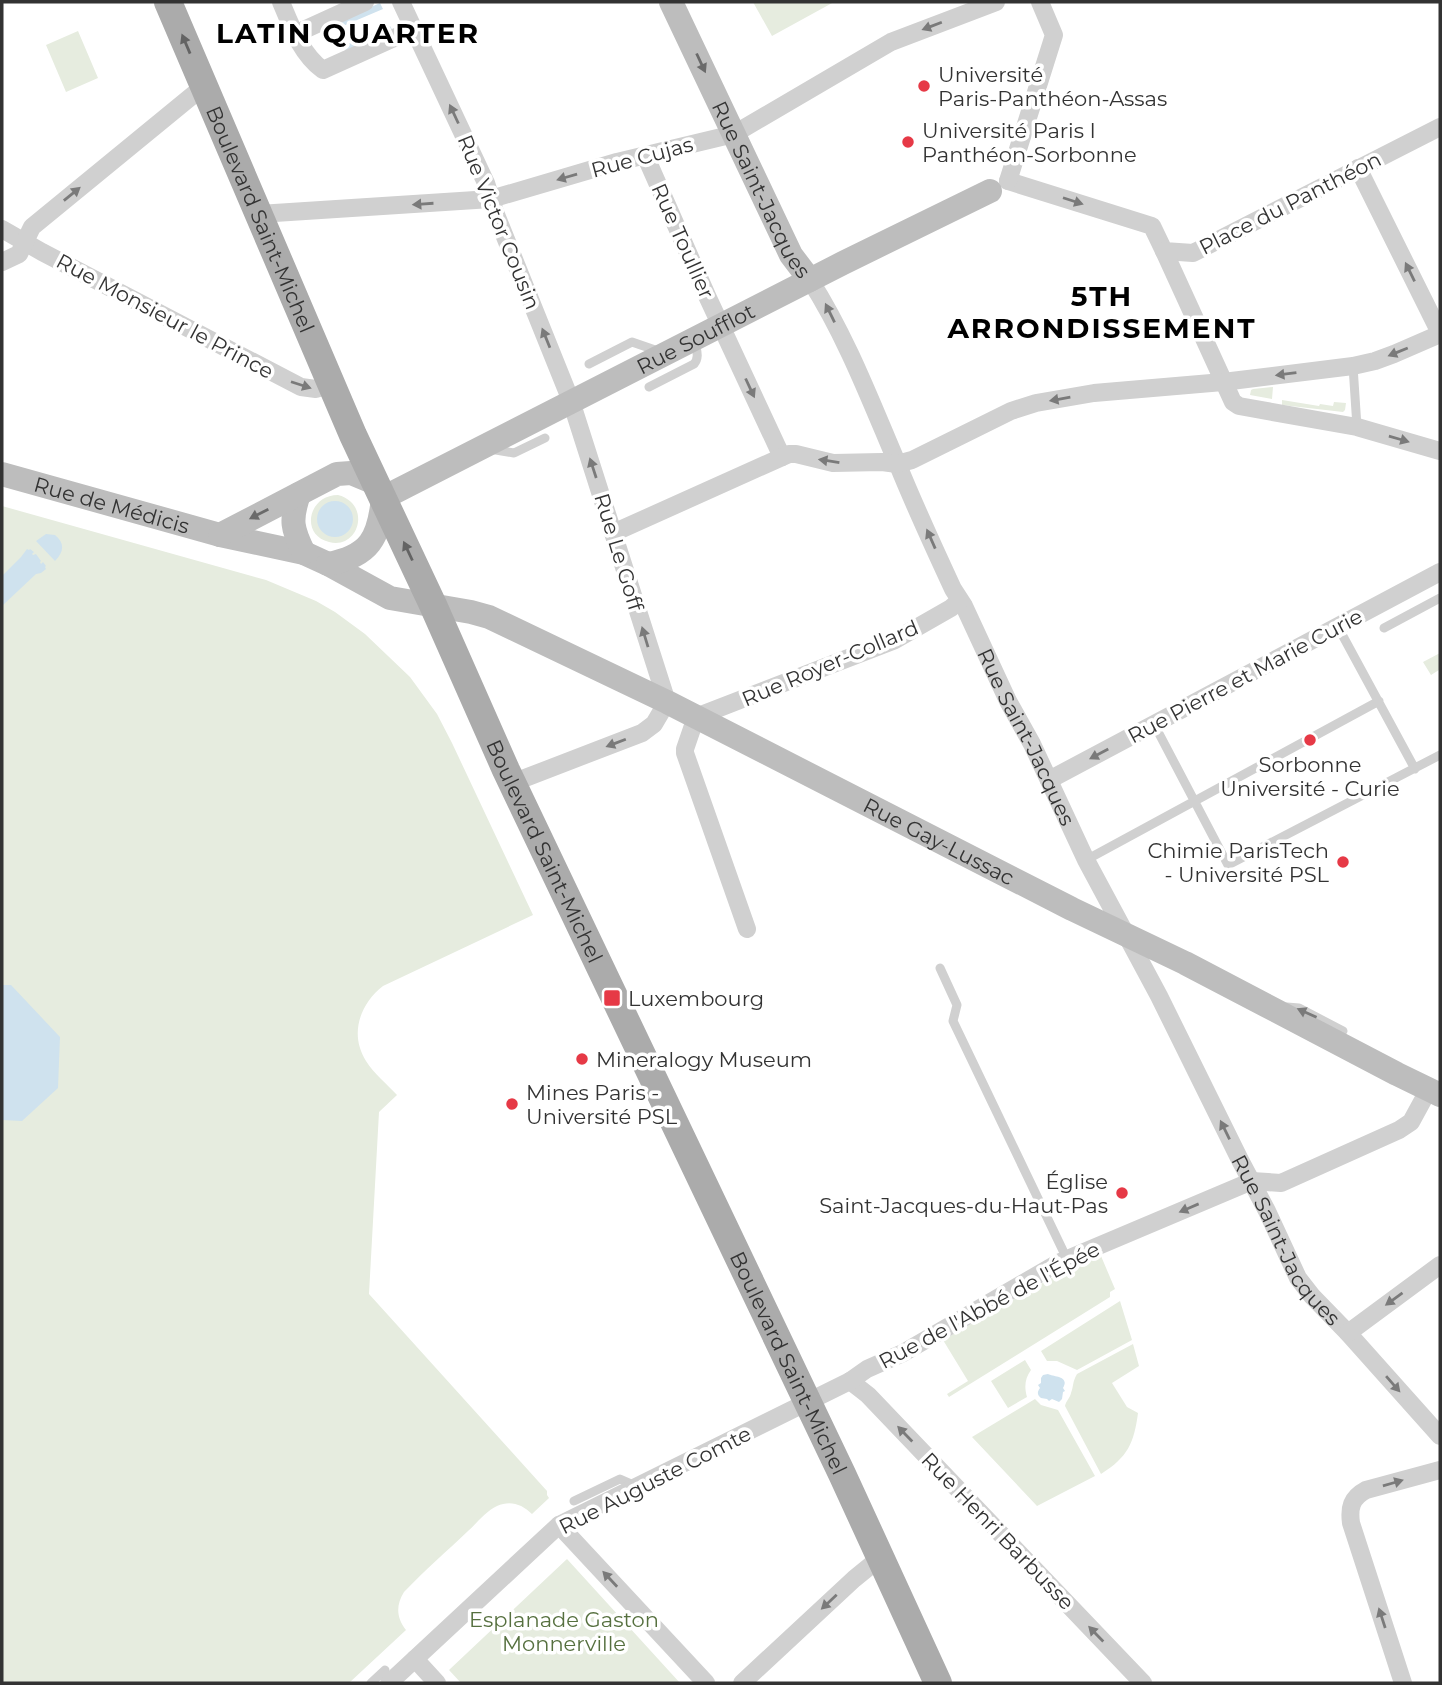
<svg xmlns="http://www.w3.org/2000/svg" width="1442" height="1685" viewBox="0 0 1442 1685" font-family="Montserrat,sans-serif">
  <rect width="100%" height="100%" fill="#fff"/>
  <path fill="#e6ecdf" d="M 753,2 L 834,2 L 772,36 Z
    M 78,31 L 98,78 L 66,92 L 46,45 Z
    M 1273,387 L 1272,399 L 1250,395 L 1251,390 L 1253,389 Z
    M 1282,400 L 1319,406 L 1320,404 L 1333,406 L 1334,402 L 1346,403 L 1345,410 L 1343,412 L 1282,405 Z
    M 338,495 C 372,504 359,550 329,542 C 300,535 308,495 338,495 Z
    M 2,506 L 266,580 L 316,601 L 335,612 L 365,634 L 410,677 L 437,714 L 452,743 L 533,915 L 383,986 C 360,1004 349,1034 366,1061 C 374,1074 387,1084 397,1095 L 379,1112 L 369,1294 L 547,1491 L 547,1495 L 549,1498 L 532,1514 C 522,1504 510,1500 497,1506 C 486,1511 477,1523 468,1531 C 447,1551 425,1570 404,1592 C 396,1605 396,1617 406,1630 L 349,1683 L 2,1683 Z
    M 1440,653 L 1440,671 L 1439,670 L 1431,675 L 1423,662 Z
    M 1101,1256 L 1115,1289 L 1110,1292 L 1110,1297 L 949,1397 L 947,1394 L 968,1381 L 943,1340 L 1060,1273 Z
    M 1120,1301 L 1132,1340 L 1077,1370 L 1057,1361 L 1047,1361 L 1041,1351 Z
    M 1133,1344 L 1139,1366 L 1112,1383 L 1127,1407 L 1138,1413 C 1134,1443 1128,1457 1101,1474 L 1065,1406 C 1066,1401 1070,1398 1071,1393 C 1074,1385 1072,1383 1077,1374 Z
    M 1025,1360 L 1031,1370 C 1025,1378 1024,1387 1027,1397 L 1008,1408 L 991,1381 Z
    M 1035,1399 L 1041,1405 L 1058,1410 L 1095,1476 L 1037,1506 L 972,1437 Z
    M 567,1559 L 680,1683 L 461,1683 L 449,1670 Z"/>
  <path fill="#cfe2ee" d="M 380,3 L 383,9 L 336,29 L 333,24 Z
    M 390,26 L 393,31 L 346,52 L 343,46 Z
    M317 519a18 18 0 1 1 36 0a18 18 0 1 1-36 0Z
    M 46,534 L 55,535 C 65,543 64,552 55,561 L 36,541 Z
    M 27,549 L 29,550 L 30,549 L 34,552 L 32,554 L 33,555 L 36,554 L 41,561 L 40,562 L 41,564 L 43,562 L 46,566 L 45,567 L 46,569 L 41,573 L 36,574 L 2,606 L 2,576 L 21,557 Z
    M 2,985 L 11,985 L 60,1037 L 58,1088 L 22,1121 L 2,1120 Z
    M 1048,1374 C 1054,1377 1070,1376 1063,1388 L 1065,1391 L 1063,1392 L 1062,1399 L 1059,1402 L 1052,1399 L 1049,1401 L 1047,1399 L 1041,1398 C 1037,1395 1037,1392 1040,1388 L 1038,1385 L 1041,1383 L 1041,1378 L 1043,1375 Z"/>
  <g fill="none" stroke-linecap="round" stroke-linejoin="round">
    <path stroke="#d0d0d0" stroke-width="9" d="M 589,364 L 632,342 L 661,352
      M 1353,366 L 1357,427
      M 649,387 L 694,364 C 700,357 696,349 695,341
      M 490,449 L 514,453 L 545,438
      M 1338,627 L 1415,769
      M 1384,628 L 1440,598
      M 1154,724 L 1228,865 L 1440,755
      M 1086,860 L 1379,701
      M 940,968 L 957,1005 L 953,1021 L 1067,1259
      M 1287,1007 L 1299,1008 L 1343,1031
      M 574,1501 L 620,1479 L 636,1486
      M 371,1683 L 385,1670"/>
    <g stroke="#d0d0d0" stroke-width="18">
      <path d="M 281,2 C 291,26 301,54 323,70 L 414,29"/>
      <path d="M 401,2 L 486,183 L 495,212 L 571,401 L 667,702 L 654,724 L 642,733 L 512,783"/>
      <path d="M 295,34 L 365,2"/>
      <path d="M 645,155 L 708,298 L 782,457"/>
      <path d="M 1358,168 L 1440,333"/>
      <path d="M 1008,181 L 1152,226 L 1164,251 L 1193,253 L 1440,127"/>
      <path d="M 1008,181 L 1054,35 L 1040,2"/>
      <path d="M 259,214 L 491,199 L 617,162 L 734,134 L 891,42 L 996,2"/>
      <path d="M 2,229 L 42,252 L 301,387 L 316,389 L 332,384"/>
      <path d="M 1164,251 L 1233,402 L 1239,406 L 1357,427 L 1440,451"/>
      <path d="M 2,262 L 19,254 L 32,227 L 204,86"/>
      <path id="s1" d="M 810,280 C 847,338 871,402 898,465 C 915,507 934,548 953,589 L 964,606 L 1008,701 L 1032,744 L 1086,860 L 1159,996 L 1240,1160 L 1267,1211 L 1298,1278 L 1312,1296 L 1348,1333 L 1440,1436"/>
      <path d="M 613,533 L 789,454 L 796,454 L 833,463 L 882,462 L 897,464 L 912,460 L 1011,411 L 1036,403 L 1094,393 L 1223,382 L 1353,366 L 1375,361 L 1394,354 L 1440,334"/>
      <path d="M 1049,780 L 1440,572"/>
      <path d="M 747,929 L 685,753 L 685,749 L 696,717 L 895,640 L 951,608 L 959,601"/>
      <path d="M 1348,1333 L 1440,1265"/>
      <path d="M 850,1381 L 868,1395 L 1143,1683"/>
      <path d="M 559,1525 L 706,1683"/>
      <path d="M 415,1659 L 437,1683"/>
      <path d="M 389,1683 L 559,1525 L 850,1381 L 867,1369 L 903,1353 L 1058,1263 L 1252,1181 L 1281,1183 L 1399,1130 L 1411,1122 L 1429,1089"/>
      <path d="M 742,1683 L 854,1579 L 881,1557"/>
      <path d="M 1403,1683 L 1351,1523 C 1349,1508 1351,1498 1366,1490 L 1440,1470"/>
    </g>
    <g stroke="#bdbdbd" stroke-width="24">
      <path id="s2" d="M 671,2 L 791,255 L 810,280"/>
      <path id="s3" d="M 2,474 L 220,535 L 304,553 L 328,564 L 390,598 L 471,612 L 489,617 L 667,702 L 1072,909 L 1185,963 L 1397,1074 L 1440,1095"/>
      <path d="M 299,494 C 290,520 292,529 304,553"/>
      <path d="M 220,535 L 337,474 L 351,473 L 375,483"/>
      <path id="s4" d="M 328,564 C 370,556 379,538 383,498 L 843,263 L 990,191"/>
    </g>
    <path stroke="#ababab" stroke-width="28" id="s5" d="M 168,2 L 353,435 L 433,605 L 506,770 L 842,1474 L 938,1683"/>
  </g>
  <defs><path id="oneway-solid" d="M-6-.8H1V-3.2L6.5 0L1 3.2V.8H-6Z" transform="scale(1.75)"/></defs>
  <g fill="#7a7a7a">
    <use href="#oneway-solid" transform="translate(932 26) rotate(159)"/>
    <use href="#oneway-solid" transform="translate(454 114) rotate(-115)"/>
    <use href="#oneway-solid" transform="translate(567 177) rotate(164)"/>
    <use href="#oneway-solid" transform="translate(72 194) rotate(-39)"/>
    <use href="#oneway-solid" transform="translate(1073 201) rotate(18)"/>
    <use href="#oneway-solid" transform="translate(423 204) rotate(176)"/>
    <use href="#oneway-solid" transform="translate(1410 272) rotate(-116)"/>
    <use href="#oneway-solid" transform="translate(830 313) rotate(-116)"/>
    <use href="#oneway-solid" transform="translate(546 338) rotate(-112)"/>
    <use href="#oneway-solid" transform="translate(1398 352) rotate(158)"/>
    <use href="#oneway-solid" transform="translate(1286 374) rotate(173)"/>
    <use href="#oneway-solid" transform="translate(301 385) rotate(18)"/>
    <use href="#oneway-solid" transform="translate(750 388) rotate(65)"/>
    <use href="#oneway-solid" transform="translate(1060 399) rotate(170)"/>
    <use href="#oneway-solid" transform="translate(1399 439) rotate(16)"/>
    <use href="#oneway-solid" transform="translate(829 461) rotate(-171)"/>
    <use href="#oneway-solid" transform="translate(593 468) rotate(-108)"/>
    <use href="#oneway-solid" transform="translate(931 539) rotate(-114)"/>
    <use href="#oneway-solid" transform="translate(645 637) rotate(-107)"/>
    <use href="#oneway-solid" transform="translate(616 743) rotate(159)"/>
    <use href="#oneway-solid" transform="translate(1099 754) rotate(152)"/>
    <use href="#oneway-solid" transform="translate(1307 1013) rotate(-156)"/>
    <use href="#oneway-solid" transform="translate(1225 1130) rotate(-116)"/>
    <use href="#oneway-solid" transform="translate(1189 1208) rotate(157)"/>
    <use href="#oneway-solid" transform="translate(1394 1299) rotate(144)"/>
    <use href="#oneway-solid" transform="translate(1393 1384) rotate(49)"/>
    <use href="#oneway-solid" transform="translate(905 1434) rotate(-134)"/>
    <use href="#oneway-solid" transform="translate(1393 1483) rotate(-16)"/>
    <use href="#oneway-solid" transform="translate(610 1579) rotate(-133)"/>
    <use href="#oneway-solid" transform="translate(829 1602) rotate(137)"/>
    <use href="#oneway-solid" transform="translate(1382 1618) rotate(-108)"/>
    <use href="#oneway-solid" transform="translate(1096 1634) rotate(-134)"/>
  </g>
  <g fill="#636363">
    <use href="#oneway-solid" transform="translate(186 44) rotate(-113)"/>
    <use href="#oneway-solid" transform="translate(408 551) rotate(-115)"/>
  </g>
  <g fill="#6a6a6a">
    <use href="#oneway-solid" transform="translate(701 63) rotate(65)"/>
    <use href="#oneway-solid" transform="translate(259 514) rotate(153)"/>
  </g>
  <g fill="#e63946" stroke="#fff" stroke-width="2.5">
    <circle cx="924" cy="86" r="7"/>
    <circle cx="908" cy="142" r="7"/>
    <circle cx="1310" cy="740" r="7"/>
    <circle cx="1343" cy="862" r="7"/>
    <rect x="603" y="989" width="18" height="18" rx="3.5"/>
    <circle cx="582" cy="1059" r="7"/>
    <circle cx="512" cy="1104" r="7"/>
    <circle cx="1122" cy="1193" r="7"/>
  </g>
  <g text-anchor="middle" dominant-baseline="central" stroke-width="7" stroke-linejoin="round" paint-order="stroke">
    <g font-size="21" fill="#333" stroke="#fff" text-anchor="start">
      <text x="938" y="74">Université<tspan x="938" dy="24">Paris-Panthéon-Assas</tspan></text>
      <text x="922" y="130">Université Paris I<tspan x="922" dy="24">Panthéon-Sorbonne</tspan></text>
      <text x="1310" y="764" text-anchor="middle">Sorbonne<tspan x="1310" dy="24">Université - Curie</tspan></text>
      <text x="1329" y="850" text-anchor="end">Chimie ParisTech<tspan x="1329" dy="24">- Université PSL</tspan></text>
      <text x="628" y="998">Luxembourg</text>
      <text x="596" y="1059">Mineralogy Museum</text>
      <text x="526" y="1092">Mines Paris -<tspan x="526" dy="24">Université PSL</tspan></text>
      <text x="1108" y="1181" text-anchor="end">Église<tspan x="1108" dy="24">Saint-Jacques-du-Haut-Pas</tspan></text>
    </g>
    <g font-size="21" fill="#333" stroke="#fff">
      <text transform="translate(642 157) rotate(-15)">Rue Cujas</text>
      <text stroke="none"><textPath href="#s2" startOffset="208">Rue Saint-Jacques</textPath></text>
      <text transform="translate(1290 203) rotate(-27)">Place du Panthéon</text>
      <text stroke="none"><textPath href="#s5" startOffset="236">Boulevard Saint-Michel</textPath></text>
      <text transform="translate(499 222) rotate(68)">Rue Victor Cousin</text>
      <text transform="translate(683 241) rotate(66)">Rue Toullier</text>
      <text transform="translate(165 316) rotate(28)">Rue Monsieur le Prince</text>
      <text stroke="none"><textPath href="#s4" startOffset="446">Rue Soufflot</textPath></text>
      <text stroke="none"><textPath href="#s3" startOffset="114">Rue de Médicis</textPath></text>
      <text transform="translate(619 552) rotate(73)">Rue Le Goff</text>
      <text transform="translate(830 663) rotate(-23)">Rue Royer-Collard</text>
      <text transform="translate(1245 676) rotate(-28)">Rue Pierre et Marie Curie</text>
      <text stroke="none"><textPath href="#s1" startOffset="506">Rue Saint-Jacques</textPath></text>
      <text stroke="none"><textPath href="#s3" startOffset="1013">Rue Gay-Lussac</textPath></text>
      <text stroke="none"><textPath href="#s5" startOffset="929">Boulevard Saint-Michel</textPath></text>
      <text stroke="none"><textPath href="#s1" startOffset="1073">Rue Saint-Jacques</textPath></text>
      <text transform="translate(989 1305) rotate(-28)">Rue de l'Abbé de l'Épée</text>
      <text stroke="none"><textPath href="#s5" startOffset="1496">Boulevard Saint-Michel</textPath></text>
      <text transform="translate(655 1480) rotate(-27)">Rue Auguste Comte</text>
      <text transform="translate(998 1531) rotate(46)">Rue Henri Barbusse</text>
    </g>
    <g font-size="21" fill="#56703f" stroke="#fff">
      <text x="564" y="1619">Esplanade Gaston<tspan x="564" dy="24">Monnerville</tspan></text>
    </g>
    <g font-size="28" font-weight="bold" letter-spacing="2" fill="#000" stroke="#fff">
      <text x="348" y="33">LATIN QUARTER</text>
      <text x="1102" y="296">5TH<tspan x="1102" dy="32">ARRONDISSEMENT</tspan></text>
    </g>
  </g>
  <rect width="1442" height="1685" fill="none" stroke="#333333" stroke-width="7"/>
</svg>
